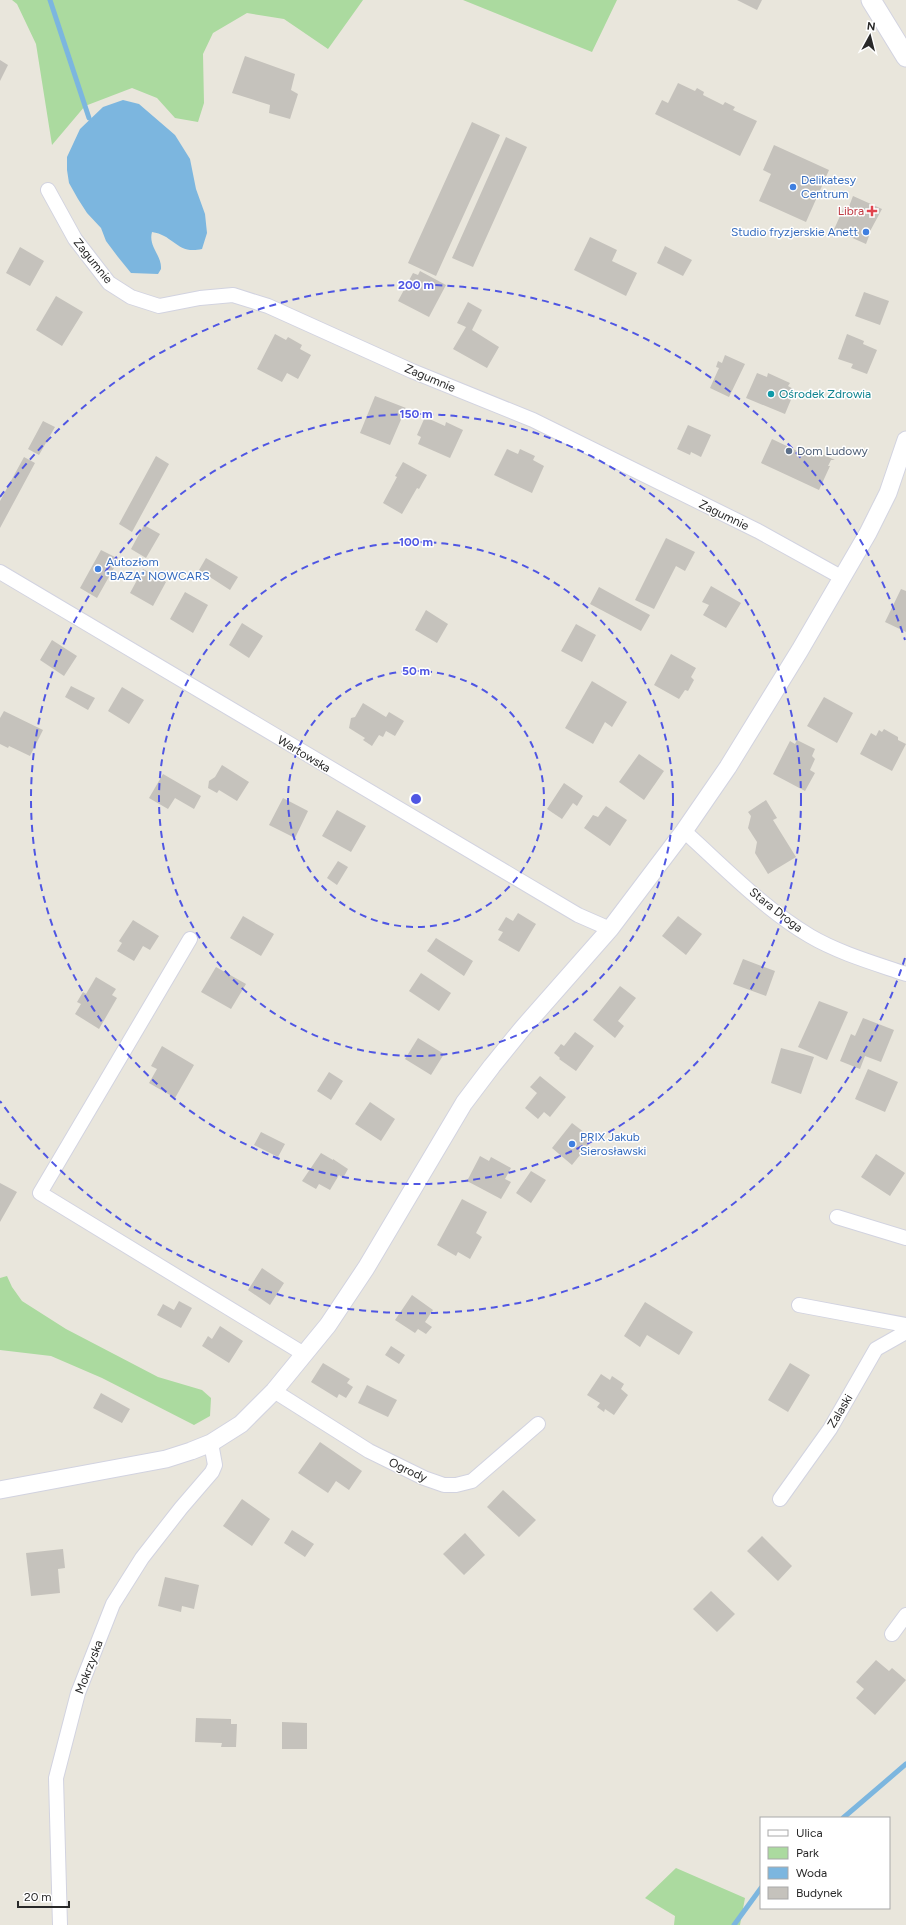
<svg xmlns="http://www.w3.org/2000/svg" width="906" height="1925" viewBox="0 0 906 1925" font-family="Figtree,sans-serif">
  <rect width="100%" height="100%" fill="#e9e6dc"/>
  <path fill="#abda9f" d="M 12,0 L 363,0 L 328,49 L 284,19 L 247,13 L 213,33 L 203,54 L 204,103 L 198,122 L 175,118 L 157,98 L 132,88 L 85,106 L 52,145 L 36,44 L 17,4 Z
    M 463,0 L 617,0 L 592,52 Z
    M 7,1276 L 12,1287 L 22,1301 L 66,1329 L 158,1377 L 202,1390 L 211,1398 L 210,1416 L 194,1425 L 102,1378 L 51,1356 L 0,1350 L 0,1278 Z
    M 676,1868 L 745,1898 L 740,1925 L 674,1925 L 675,1916 L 645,1898 Z"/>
  <path fill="#7cb6df" d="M 123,100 L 139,104 L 175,135 L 190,159 L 196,189 L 205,214 L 207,233 L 202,249 C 177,255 174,235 152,232 C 148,247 162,255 161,269 L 158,274 L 131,273 L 118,257 L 106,241 L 101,228 L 87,213 L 78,199 L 69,183 L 67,170 L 67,157 L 80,129 L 103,107 Z"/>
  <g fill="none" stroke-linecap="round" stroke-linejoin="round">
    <path stroke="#7cb6df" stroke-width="5" d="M 50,0 L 89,118
      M 843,1818 L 906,1764
      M 734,1925 L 761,1888"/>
  </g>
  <path fill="#c5c2bc" d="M 737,0 L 762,0 L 757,10 Z
    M 245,56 L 295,74 L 291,90 L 298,94 L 290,119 L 269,113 L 270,105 L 232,93 Z
    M 0,60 L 8,65 L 0,81 Z
    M 678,83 L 695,91 L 697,88 L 704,92 L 703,95 L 723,105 L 725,102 L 735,107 L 733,110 L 757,121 L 740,156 L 655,114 L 662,100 L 668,103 Z
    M 472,122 L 500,135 L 436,276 L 408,263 Z
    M 506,137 L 527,147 L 473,267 L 452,258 Z
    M 774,145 L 829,170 L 806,222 L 759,201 L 771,174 L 763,170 Z
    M 853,196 L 882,209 L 868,235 L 869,236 L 866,244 L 839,232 L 837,236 L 832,234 L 844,207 L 848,209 Z
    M 590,237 L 617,250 L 612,261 L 637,273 L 626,296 L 574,270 Z
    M 665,246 L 692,260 L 683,276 L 657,263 Z
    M 20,247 L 44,261 L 30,286 L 6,273 Z
    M 420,271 L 446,285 L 429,317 L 398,301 L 413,273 L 418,275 Z
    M 864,292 L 889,301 L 880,325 L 855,316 Z
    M 56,296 L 83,312 L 62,346 L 36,330 Z
    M 468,302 L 482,310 L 472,330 L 499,347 L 487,368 L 453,349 L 466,327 L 457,323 Z
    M 275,334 L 286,340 L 288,337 L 302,345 L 300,349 L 311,355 L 298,379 L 287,373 L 282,382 L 257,369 Z
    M 847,334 L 864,341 L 863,344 L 877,350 L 867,374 L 851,368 L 853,364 L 838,359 Z
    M 725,355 L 745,364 L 729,397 L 710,388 L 719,368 L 716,367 L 718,361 L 722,363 Z
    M 757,373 L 767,377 L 768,373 L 790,383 L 788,386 L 795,390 L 785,414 L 746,398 Z
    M 375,396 L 406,408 L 390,445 L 360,433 Z
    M 425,417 L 445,426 L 446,422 L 463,430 L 450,458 L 418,444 L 421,437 L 417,435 Z
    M 43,421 L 55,427 L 39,455 L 28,449 Z
    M 688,425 L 711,435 L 701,457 L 691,452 L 690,455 L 677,449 Z
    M 772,439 L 810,457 L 813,450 L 835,460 L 831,460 L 828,466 L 830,466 L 819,490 L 761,463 Z
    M 507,449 L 518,454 L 520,449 L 535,456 L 533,460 L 544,466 L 532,493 L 494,475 Z
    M 156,456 L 169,464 L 132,532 L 119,524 Z
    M 24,457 L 35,463 L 0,528 L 0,501 Z
    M 403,462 L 427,475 L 419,489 L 417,488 L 402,514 L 383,503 L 397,477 L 395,476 Z
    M 144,525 L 160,534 L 146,558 L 131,549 Z
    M 666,538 L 695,552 L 685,571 L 676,566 L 654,609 L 635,600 Z
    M 101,550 L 119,559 L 97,598 L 80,588 Z
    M 206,558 L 238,577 L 230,590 L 199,570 Z
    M 143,569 L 166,582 L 153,606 L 130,593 Z
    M 711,586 L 741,603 L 726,628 L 703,615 L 709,605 L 702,602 Z
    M 599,587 L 650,615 L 641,631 L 590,604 Z
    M 901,589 L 906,591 L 906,632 L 885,622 Z
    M 185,592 L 208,605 L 193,633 L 170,619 Z
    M 426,610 L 448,624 L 437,643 L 415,630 Z
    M 242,623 L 263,636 L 249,658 L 229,645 Z
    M 576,624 L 596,635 L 582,662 L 561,651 Z
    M 52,640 L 77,656 L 64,676 L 40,660 Z
    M 671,654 L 696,668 L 691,677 L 694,680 L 688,691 L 685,690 L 679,699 L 654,685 Z
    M 592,681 L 627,702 L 612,727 L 605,722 L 593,744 L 565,728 Z
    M 71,686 L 95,698 L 88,710 L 65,697 Z
    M 122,687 L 144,700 L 129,724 L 108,711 Z
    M 824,697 L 853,713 L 837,743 L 807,726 Z
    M 363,703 L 386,717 L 389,712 L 404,721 L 395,736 L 386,731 L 383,737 L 379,735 L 372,746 L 363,740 L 365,738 L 349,728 L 351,718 L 355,717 Z
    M 4,711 L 43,730 L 30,756 L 9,746 L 8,748 L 0,744 L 0,718 Z
    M 884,729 L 898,737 L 898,740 L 906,744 L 892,771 L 860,754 L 871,733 L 876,736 L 879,730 L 882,732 Z
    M 797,740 L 815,749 L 812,756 L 815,759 L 810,770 L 815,773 L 805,791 L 773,774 L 790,741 L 795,744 Z
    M 639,754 L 664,771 L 644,800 L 619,782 Z
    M 222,765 L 249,782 L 237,801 L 219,790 L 217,793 L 208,788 L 209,781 L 215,777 Z
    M 163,774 L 201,796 L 194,809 L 175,798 L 168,809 L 149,798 Z
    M 564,783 L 583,796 L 577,806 L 573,803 L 562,819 L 547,809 Z
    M 283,798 L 308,811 L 295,838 L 269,825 Z
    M 766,800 L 777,818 L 773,820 L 796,857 L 768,874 L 755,853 L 757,842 L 748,828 L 751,816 L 748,812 Z
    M 606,806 L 627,820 L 610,846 L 584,828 L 593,815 L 598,817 Z
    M 337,810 L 366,826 L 351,852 L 322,836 Z
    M 338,861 L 348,867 L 337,885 L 327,878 Z
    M 518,913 L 536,924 L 519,952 L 498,940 L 503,932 L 498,930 L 506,917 L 513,921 Z
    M 243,916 L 274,934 L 261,956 L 230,938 Z
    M 678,916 L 702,934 L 686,955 L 662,936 Z
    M 133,920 L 159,936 L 150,950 L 143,946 L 134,961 L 117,951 L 122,943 L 119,941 Z
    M 436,938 L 473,961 L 464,976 L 427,951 Z
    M 743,959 L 775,971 L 766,996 L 733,984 Z
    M 216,967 L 246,984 L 231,1009 L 201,992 Z
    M 421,973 L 451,993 L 439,1011 L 409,991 Z
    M 96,977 L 116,989 L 112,995 L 117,998 L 99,1029 L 75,1014 L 81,1004 L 77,1002 L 83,992 L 86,994 Z
    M 620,986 L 636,998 L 618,1021 L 624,1026 L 615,1038 L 593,1020 Z
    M 819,1001 L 848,1012 L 827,1060 L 798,1047 Z
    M 863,1018 L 894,1030 L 881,1062 L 865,1056 L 860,1069 L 840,1061 L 851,1034 L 855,1036 Z
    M 575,1032 L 594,1046 L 576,1071 L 559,1059 L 560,1058 L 554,1053 L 561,1044 L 564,1046 Z
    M 418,1038 L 444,1054 L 431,1075 L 405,1059 Z
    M 162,1046 L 194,1065 L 175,1098 L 149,1083 L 157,1069 L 151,1066 Z
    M 781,1048 L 814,1057 L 801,1094 L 771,1083 Z
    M 868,1069 L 898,1082 L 885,1112 L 855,1099 Z
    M 329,1072 L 343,1081 L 331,1100 L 317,1091 Z
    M 540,1076 L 566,1097 L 550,1117 L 544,1112 L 538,1119 L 525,1108 L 537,1093 L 530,1087 Z
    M 370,1102 L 395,1119 L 381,1141 L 355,1124 Z
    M 572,1123 L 593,1139 L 572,1165 L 552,1148 Z
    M 261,1132 L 285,1144 L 278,1157 L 254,1145 Z
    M 321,1153 L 333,1160 L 333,1159 L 348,1169 L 343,1178 L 339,1175 L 330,1190 L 319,1184 L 316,1189 L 302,1181 Z
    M 876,1154 L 905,1173 L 890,1196 L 861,1177 Z
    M 480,1156 L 489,1161 L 491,1157 L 511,1168 L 505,1179 L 511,1182 L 501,1199 L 467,1181 Z
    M 531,1171 L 546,1180 L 531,1203 L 516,1193 Z
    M 0,1183 L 17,1192 L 0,1222 Z
    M 462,1199 L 487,1212 L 476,1233 L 482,1237 L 470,1259 L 458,1252 L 456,1256 L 437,1245 Z
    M 262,1268 L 284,1283 L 270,1305 L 248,1290 Z
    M 412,1295 L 433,1310 L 425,1322 L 432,1327 L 426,1334 L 418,1329 L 415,1333 L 395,1320 Z
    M 179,1301 L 192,1308 L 181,1328 L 157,1315 L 163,1304 L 174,1310 Z
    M 645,1302 L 693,1332 L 679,1355 L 647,1335 L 640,1347 L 624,1336 Z
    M 220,1326 L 243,1341 L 229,1363 L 202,1346 L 208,1336 L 212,1339 Z
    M 391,1346 L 405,1355 L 399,1364 L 385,1355 Z
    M 323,1363 L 350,1379 L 347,1383 L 353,1387 L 346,1398 L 339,1394 L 337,1398 L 311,1382 Z
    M 790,1363 L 810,1375 L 788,1412 L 768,1400 Z
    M 601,1374 L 610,1380 L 612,1376 L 624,1384 L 621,1389 L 628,1395 L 614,1415 L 605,1409 L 604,1412 L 597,1407 L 600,1403 L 587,1395 Z
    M 367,1385 L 397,1400 L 388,1417 L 358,1403 Z
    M 101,1393 L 130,1409 L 122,1423 L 93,1408 Z
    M 320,1442 L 362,1471 L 349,1490 L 336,1481 L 328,1493 L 298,1473 Z
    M 503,1490 L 536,1520 L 519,1537 L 487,1507 Z
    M 242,1499 L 270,1519 L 252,1546 L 223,1526 Z
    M 292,1530 L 314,1544 L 305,1557 L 284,1543 Z
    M 465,1533 L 485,1555 L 464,1575 L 443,1554 Z
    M 762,1536 L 792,1566 L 778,1581 L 747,1551 Z
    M 63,1549 L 65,1568 L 58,1569 L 60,1593 L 31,1596 L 26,1553 Z
    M 165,1577 L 199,1585 L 194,1609 L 182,1606 L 181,1612 L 158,1606 Z
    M 711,1591 L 735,1614 L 717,1632 L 693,1609 Z
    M 876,1660 L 889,1671 L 892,1668 L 906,1680 L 875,1715 L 856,1698 L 864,1689 L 856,1682 Z
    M 196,1718 L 231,1719 L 231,1724 L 237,1724 L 236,1747 L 221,1747 L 222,1743 L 195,1742 Z
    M 282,1722 L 307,1723 L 307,1749 L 282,1749 Z"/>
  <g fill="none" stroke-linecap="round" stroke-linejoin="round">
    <defs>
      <path id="minor" d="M 48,190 L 75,239 L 109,283 L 131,297 L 159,306 L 200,298 L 233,295 L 268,306 L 412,371 L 533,420 L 758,531 L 841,577
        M 0,572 L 578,915 L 610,929
        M 684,831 C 724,867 763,908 810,936 C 839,953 874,963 906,974
        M 190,939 L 40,1193 L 304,1354
        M 837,1217 L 906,1238
        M 799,1305 L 906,1325
        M 274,1391 L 369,1451 L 424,1478 L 444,1485 L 456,1485 L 472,1481 L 538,1424
        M 780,1499 L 830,1429 L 876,1349 L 906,1332
        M 892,1634 L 906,1615
        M 60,1925 L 56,1778 L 78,1693 L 113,1604 L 142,1558 L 181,1508 L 212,1472 L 215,1465 L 211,1443"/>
      <path id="tertiary" d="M 0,1490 L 166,1459 L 191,1451 L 211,1443 L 241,1424 L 274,1391 L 328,1325 L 366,1268 L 464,1103 L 492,1066 L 522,1029 L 610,929 L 684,831 L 728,767 L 800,650 L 868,533 L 888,493 L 906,440"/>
      <path id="secondary" d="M 871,0 L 906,57"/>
    </defs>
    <use href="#minor" stroke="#d2d3e0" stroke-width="16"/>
    <use href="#tertiary" stroke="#d2d3e0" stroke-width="19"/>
    <use href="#secondary" stroke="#d2d3e0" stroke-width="21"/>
    <use href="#minor" stroke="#fff" stroke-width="14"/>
    <use href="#tertiary" stroke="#fff" stroke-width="17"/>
    <use href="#secondary" stroke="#fff" stroke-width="19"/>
  </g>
  <g fill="none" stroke="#4f56e3" stroke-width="2" stroke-dasharray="7 5">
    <circle cx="416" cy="799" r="128"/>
    <circle cx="416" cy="799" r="257"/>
    <circle cx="416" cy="799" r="385"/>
    <path d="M905 958A514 514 0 0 1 0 1101M0 497A514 514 0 0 1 905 640"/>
  </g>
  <g fill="#3f7fe0" stroke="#fff" stroke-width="1.5">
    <circle cx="793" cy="187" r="4"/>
    <circle cx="866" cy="232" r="4"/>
    <circle cx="98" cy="569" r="4"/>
    <circle cx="572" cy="1144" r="4"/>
  </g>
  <path fill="#e0444e" stroke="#fff" stroke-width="1.5" d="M870 205h4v4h4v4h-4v4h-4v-4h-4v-4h4z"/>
  <circle fill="#0f9aa8" stroke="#fff" stroke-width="1.5" cx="771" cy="394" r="4"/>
  <circle fill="#5c6f8a" stroke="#fff" stroke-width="1.5" cx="789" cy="451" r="4"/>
  <g text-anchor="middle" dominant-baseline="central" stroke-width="3" stroke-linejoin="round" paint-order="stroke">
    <g font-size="12" fill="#366cbe" stroke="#fff" text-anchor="start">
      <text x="801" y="180">Delikatesy<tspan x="801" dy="14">Centrum</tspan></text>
      <text x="858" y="232" text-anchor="end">Studio fryzjerskie Anett</text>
      <text x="106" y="562">Autozłom<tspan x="106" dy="14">"BAZA" NOWCARS</tspan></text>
      <text x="580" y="1137">PRIX Jakub<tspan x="580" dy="14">Sierosławski</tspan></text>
    </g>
    <g font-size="12" fill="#be3a42" stroke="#fff" text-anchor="end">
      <text x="864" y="211">Libra</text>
    </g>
    <g font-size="12" fill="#292929" stroke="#fff">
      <text transform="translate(93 261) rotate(51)">Zagumnie</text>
      <text transform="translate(430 378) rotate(23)">Zagumnie</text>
      <text transform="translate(724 515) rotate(26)">Zagumnie</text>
      <text transform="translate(304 754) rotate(31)">Wartowska</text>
      <text transform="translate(776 910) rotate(38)">Stara Droga</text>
      <text transform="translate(840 1411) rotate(-59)">Zalaski</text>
      <text transform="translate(408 1470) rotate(25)">Ogrody</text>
      <text transform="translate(89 1667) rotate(-69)">Mokrzyska</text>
    </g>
    <g font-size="12" fill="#0d838f" stroke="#fff" text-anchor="start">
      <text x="779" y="394">Ośrodek Zdrowia</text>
    </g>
    <g font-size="12" fill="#4e5e75" stroke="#fff" text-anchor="start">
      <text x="797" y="451">Dom Ludowy</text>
    </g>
  </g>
  <circle cx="416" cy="799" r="6" fill="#4f56e3" stroke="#fff" stroke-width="2"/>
  <g font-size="12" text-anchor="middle" font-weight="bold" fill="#4f56e3" stroke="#fff" stroke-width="3" stroke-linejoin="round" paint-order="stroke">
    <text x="416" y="289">200 m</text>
    <text x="416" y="418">150 m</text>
    <text x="416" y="546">100 m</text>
    <text x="416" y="675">50 m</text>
  </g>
  <rect x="760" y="1817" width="130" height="92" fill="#ffffff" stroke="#a9a9a9"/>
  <rect x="768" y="1830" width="20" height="6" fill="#ffffff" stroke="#a9a9a9"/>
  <text x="796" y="1837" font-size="12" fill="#292929">Ulica</text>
  <rect x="768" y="1847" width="20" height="12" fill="#abda9f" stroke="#a9a9a9"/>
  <text x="796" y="1857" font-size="12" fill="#292929">Park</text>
  <rect x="768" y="1867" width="20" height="12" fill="#7cb6df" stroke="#a9a9a9"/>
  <text x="796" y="1877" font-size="12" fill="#292929">Woda</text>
  <rect x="768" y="1887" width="20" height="12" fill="#c5c2bc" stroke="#a9a9a9"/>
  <text x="796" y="1897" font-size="12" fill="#292929">Budynek</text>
  <g transform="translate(870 36) rotate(7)" stroke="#ffffff" stroke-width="3" paint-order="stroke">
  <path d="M0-3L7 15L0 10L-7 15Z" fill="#292929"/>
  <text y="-6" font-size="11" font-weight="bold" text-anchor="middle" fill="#292929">N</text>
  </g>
  <path d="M18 1901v6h51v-6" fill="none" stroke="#292929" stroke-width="2"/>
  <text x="24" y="1901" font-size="12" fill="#292929" stroke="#ffffff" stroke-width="3" paint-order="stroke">20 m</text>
</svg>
